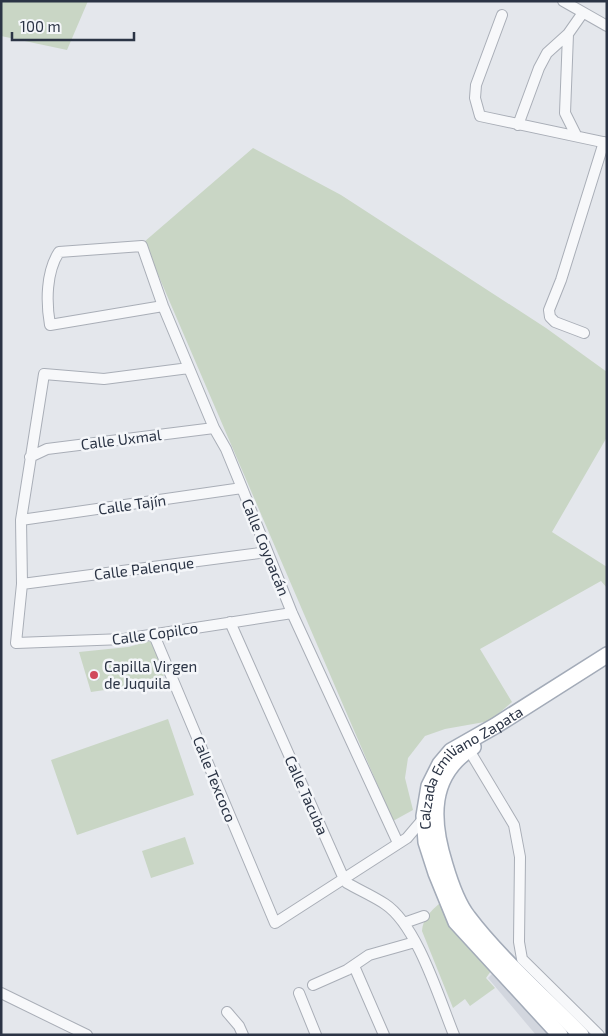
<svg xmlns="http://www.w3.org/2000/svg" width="608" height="1036" viewBox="0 0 608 1036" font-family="'Exo 2',sans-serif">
  <rect width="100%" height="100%" fill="#e4e7ec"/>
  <path fill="#d2d6de" d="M 496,970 L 554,1035 L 536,1035 L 488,978 Z"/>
  <path fill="#c9d6c5" d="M 1,1 L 88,1 L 67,50 L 1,36 Z
    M 253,148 L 341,195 L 546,328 L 607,372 L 607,437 L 552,532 L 607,567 L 607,588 L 601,581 L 480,649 L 512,702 L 490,721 L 445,729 L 425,736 L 408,758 L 405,778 L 413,810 L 393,821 L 144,242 Z
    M 154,640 L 169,674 L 118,688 L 91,692 L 79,652 L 128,647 Z
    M 168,719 L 194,795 L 77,835 L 51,760 Z
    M 185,837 L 194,864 L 151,878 L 142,851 Z
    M 440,903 L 491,971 L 486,978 L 495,988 L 470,1006 L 465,999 L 453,1008 L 422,931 C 423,918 430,912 440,903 Z"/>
  <path fill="#bbc0ca" d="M 96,669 L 99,680 L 92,681 L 89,671 Z"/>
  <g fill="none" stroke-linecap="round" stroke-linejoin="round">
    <defs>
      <path id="minor" d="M 563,1 L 607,26
        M 502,15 L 476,85 L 475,98 L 480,116 L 607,143
        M 518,125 L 539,68 L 547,53 L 568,34
        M 576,135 L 565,113 L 568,34 L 582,14
        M 163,306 L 50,325 C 46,302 46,272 59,252 L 142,246 L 163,306 L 214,428 L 226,449 L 242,488 L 292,613 L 398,843
        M 584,333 L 555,322 L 550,317 L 549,310 L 561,280 L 604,142
        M 189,368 L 104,379 L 44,374 L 21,520 L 22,584 L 16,643 L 124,639 L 292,613
        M 30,457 L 47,449 L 214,428
        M 21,520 L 242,488
        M 22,584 L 267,552
        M 230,622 L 344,879 L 347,883 C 359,890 373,896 385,904 C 417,925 439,998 454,1035
        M 154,635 L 275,923 L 407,838 L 424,818
        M 466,745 L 514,825 L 520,857 L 519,942 L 522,959 L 599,1035
        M 404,923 L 424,916
        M 354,966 L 384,1035
        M 313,985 L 347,970 L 369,955 L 415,942
        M 1,993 L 87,1035
        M 299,993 L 316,1035
        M 227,1012 L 239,1026 L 243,1035"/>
      <g id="primary">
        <path d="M 473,747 C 428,775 431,821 445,865 C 450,882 457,903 468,917 C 498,957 545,998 581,1035"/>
        <path id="s1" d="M 560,1035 L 456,922 L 436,873 L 426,842 L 424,816 L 429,786 L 440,764 L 451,751 L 495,726 L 607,655"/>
      </g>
    </defs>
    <use href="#minor" stroke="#a9aeb7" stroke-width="12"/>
    <use href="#primary" stroke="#a3abb8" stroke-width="18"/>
    <use href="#minor" stroke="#f7f8fa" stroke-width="10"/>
    <use href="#primary" stroke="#fff" stroke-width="15"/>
  </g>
  <circle fill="#d1495b" stroke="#f4f6f9" stroke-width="2" cx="94" cy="675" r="5"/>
  <g text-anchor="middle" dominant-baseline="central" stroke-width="5" stroke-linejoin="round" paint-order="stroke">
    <g font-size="15" fill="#2b3445" stroke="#f4f6f9">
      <text transform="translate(121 439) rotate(-7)">Calle Uxmal</text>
      <text transform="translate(132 504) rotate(-8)">Calle Tajín</text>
      <text transform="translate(266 547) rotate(68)">Calle Coyoacán</text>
      <text transform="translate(144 568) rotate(-7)">Calle Palenque</text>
      <text transform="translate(155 633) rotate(-8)">Calle Copilco</text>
      <text stroke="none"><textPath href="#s1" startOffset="335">Calzada Emiliano Zapata</textPath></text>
      <text transform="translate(215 779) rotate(68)">Calle Texcoco</text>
      <text transform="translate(307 795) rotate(66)">Calle Tacuba</text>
    </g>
    <g font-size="15" fill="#2b3445" stroke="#f4f6f9" text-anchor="start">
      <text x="104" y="666">Capilla Virgen<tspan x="104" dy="17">de Juquila</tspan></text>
    </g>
  </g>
  <rect width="608" height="1036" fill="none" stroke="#2b3445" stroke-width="5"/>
  <path d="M12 32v8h122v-8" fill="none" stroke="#2b3445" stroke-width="2.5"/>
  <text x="20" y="32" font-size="15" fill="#2b3445" stroke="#f4f6f9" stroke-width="4" paint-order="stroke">100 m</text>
</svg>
